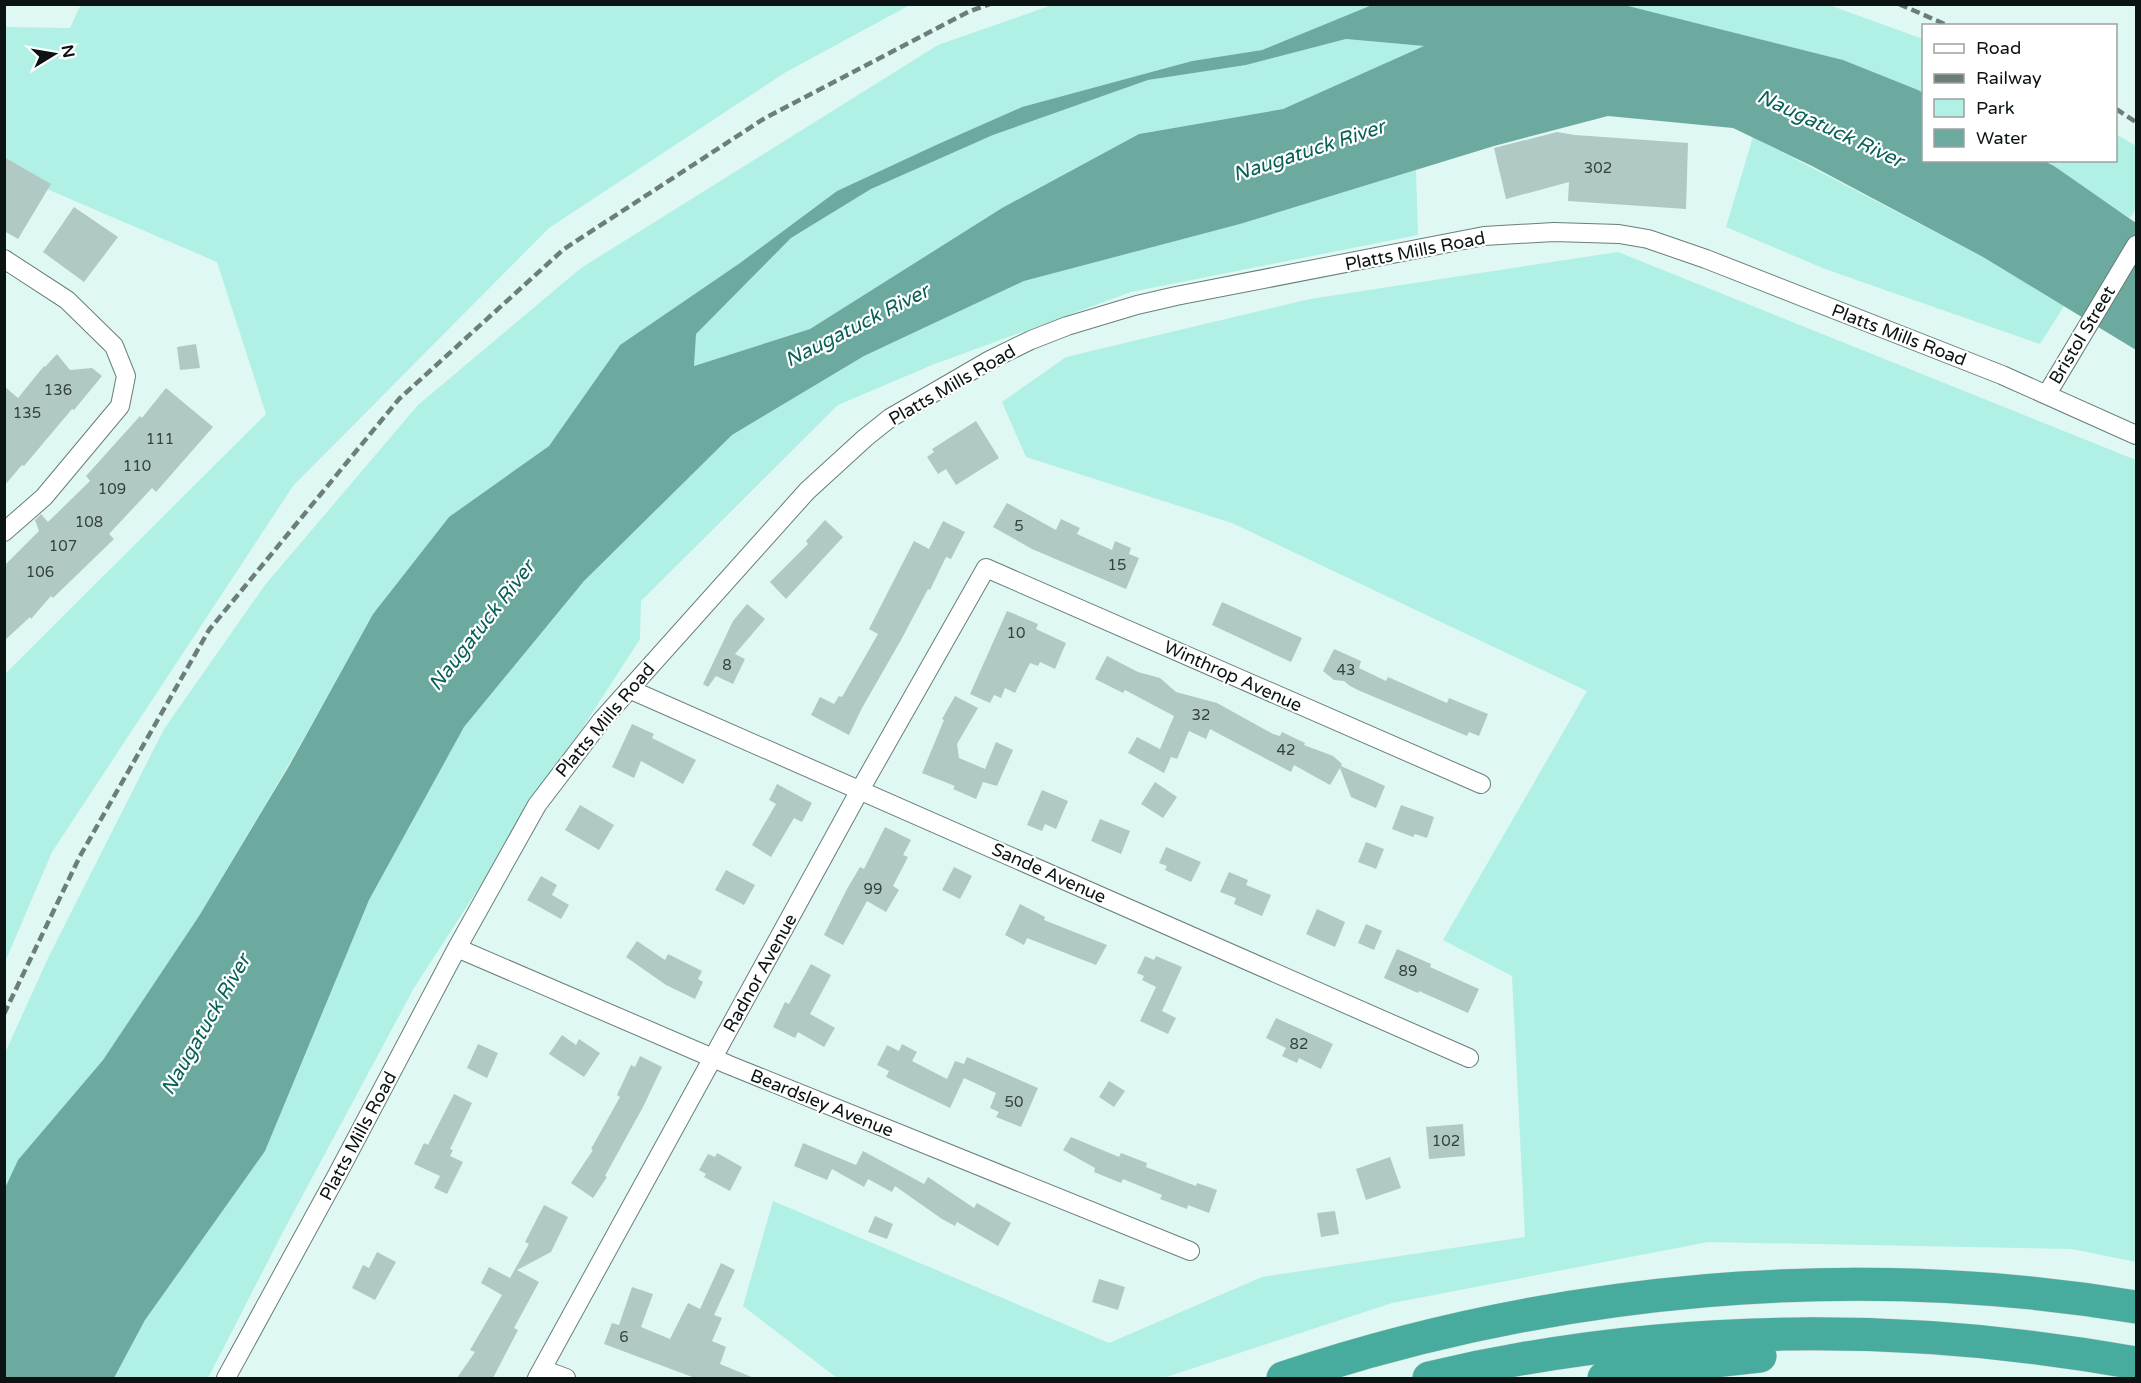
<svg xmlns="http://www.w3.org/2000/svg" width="2141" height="1383" viewBox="0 0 2141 1383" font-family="'Varela Round',sans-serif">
  <rect width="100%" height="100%" fill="#dff8f3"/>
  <path fill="#b1f0e4" d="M 81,4 L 910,5 L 786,72 L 549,228 L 293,486 L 52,852 L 5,962 L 4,675 L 266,414 L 217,262 L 5,171 L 5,27 L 70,28 Z
    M 1052,5 L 1372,5 L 1262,50 L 1192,61 L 1022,107 L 936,145 L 837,191 L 740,263 L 620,345 L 549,446 L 449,517 L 373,614 L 292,759 L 199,916 L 103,1060 L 18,1160 L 5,1188 L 5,1053 L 49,956 L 164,729 L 265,585 L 418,405 L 581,268 L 938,45 Z
    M 1620,5 L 1829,5 L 1923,39 L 1923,93 L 1843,60 Z
    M 1346,39 L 1425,46 L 1283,109 L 1139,134 L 1002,208 L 810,329 L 694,366 L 695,334 L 791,238 L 871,189 L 993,135 L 1148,80 L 1246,65 Z
    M 2116,134 L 2136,146 L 2136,208 L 2130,218 L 2044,161 L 2116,160 Z
    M 1753,137 L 1983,257 L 2064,306 L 2040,344 L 1825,269 L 1726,227 Z
    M 1416,170 L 1418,235 L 1131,292 L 932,365 L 838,405 L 641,601 L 640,639 L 414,988 L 284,1230 L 208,1378 L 114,1378 L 369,900 L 464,727 L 584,581 L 732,435 L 864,356 L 1024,281 L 1240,224 Z
    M 1618,252 L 2136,460 L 2136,1262 L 2072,1249 L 1708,1242 L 1392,1303 L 1163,1378 L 837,1378 L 743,1306 L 773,1201 L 1109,1343 L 1262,1277 L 1525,1237 L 1512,976 L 1443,940 L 1587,691 L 1232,523 L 1026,457 L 1002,402 L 1066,357 L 1310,299 Z"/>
  <path fill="#6caa9f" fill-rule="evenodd" d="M 1620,4 L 1843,60 L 1918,90 L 1923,93 L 1924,160 L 2044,161 L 2054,166 L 2136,223 L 2136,350 L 1983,257 L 1812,166 L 1733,128 L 1608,116 L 1494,146 L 1240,224 L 1024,281 L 864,356 L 732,435 L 584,581 L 464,727 L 369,900 L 265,1151 L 145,1320 L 114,1378 L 5,1378 L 5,1188 L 18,1160 L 103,1060 L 199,916 L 289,766 L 373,614 L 449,517 L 549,446 L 620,345 L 740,263 L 837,191 L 936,145 L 1022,107 L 1192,61 L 1262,50 L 1372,5 ZM 1346,39 L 1424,46 L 1283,109 L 1139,134 L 1002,208 L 810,329 L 694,366 L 696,334 L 791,238 L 871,189 L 993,135 L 1148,80 L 1246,65 Z"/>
  <path fill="#b1c9c4" d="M 1557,132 L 1575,135 L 1688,143 L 1686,209 L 1568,201 L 1569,182 L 1506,199 L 1494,148 Z
    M 4,157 L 51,184 L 18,239 L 4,231 Z
    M 74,207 L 118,237 L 84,282 L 43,252 Z
    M 196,344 L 200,368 L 180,370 L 177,347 Z
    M 57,354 L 70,370 L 92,368 L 102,376 L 74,410 L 72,409 L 24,466 L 22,465 L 4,486 L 4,386 L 18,398 L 44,366 L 45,367 Z
    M 166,388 L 213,427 L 156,492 L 152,488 L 109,534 L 114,539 L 53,598 L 51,596 L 31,619 L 30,617 L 4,641 L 4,566 L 39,531 L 35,520 L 41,514 L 48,522 L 90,481 L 86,476 L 140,416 L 142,418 Z
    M 976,421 L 999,458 L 956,485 L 946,469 L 938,474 L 927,457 L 934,452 L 932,449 Z
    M 1007,503 L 1056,530 L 1061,519 L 1080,528 L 1077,534 L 1112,550 L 1115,541 L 1131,548 L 1129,554 L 1139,558 L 1126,589 L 1032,549 L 993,527 Z
    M 825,520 L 843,537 L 786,599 L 770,582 L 808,544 L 806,541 Z
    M 943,521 L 965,532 L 951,559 L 946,557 L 930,590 L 928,589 L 901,640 L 862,708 L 849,735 L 811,715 L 820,697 L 834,704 L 839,696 L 842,697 L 878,634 L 869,629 L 914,541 L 929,549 Z
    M 1222,602 L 1302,638 L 1291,662 L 1212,625 Z
    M 747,604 L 765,619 L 735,654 L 745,659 L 733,684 L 716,676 L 708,687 L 703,684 L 733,621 Z
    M 1007,611 L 1038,624 L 1036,629 L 1066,643 L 1055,669 L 1040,662 L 1038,666 L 1030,663 L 1015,693 L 1005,688 L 1001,698 L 994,695 L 990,703 L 970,694 Z
    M 1334,649 L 1361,661 L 1359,668 L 1386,681 L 1388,677 L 1447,703 L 1449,698 L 1488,714 L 1479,736 L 1469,732 L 1467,736 L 1360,691 L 1350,686 L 1344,681 L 1334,680 L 1323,671 Z
    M 1107,656 L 1138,672 L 1160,678 L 1176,692 L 1217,703 L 1273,734 L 1280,736 L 1282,732 L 1305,743 L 1304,745 L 1333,756 L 1342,764 L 1341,766 L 1385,786 L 1376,808 L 1351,797 L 1340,768 L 1330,785 L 1294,765 L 1291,772 L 1210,729 L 1206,739 L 1189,731 L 1177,759 L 1171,757 L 1164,773 L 1128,753 L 1137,737 L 1160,749 L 1174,716 L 1125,690 L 1123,693 L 1095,679 Z
    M 955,696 L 978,708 L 957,744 L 959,758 L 985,769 L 996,742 L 1013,750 L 997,786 L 983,782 L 976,799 L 953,789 L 955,786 L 922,773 L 944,720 L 942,719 Z
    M 632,724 L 654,734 L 652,738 L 696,760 L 683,784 L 641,761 L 634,778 L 612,767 Z
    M 1155,782 L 1177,797 L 1163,818 L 1141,804 Z
    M 777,784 L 812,803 L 802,822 L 794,818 L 771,857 L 752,845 L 776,804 L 769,800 Z
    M 1042,790 L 1068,801 L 1056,829 L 1045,824 L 1042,831 L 1027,825 Z
    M 580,805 L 614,825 L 599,850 L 565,830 Z
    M 1401,805 L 1434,817 L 1427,838 L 1415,834 L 1413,837 L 1392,829 Z
    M 1100,819 L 1130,831 L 1121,854 L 1091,841 Z
    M 885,827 L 911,840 L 903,855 L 908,857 L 893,886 L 899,890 L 886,912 L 867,901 L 843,945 L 824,935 L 847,889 L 860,867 L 864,869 Z
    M 1366,842 L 1384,849 L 1376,869 L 1358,862 Z
    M 1166,847 L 1201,862 L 1191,882 L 1165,870 L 1167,866 L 1159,863 Z
    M 954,867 L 972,876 L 960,899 L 942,890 Z
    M 726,870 L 755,885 L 744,905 L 715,890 Z
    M 1229,872 L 1248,880 L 1246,885 L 1271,895 L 1262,916 L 1234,904 L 1236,898 L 1220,892 Z
    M 541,876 L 557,885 L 552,895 L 569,905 L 561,919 L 527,900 Z
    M 1020,904 L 1045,917 L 1044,920 L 1107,945 L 1096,965 L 1027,938 L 1024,945 L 1005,935 Z
    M 1317,909 L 1345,922 L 1335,947 L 1306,934 Z
    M 1366,924 L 1382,931 L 1374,950 L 1358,943 Z
    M 637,941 L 665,960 L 668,954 L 702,971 L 698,979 L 703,982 L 695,999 L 666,985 L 626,957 Z
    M 1397,949 L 1431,964 L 1430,967 L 1479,989 L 1468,1013 L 1419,991 L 1418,993 L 1384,978 Z
    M 1145,956 L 1154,960 L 1156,956 L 1182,967 L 1162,1011 L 1176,1018 L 1168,1034 L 1140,1021 L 1156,987 L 1142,980 L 1144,976 L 1137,973 Z
    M 811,964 L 831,975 L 810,1014 L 835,1028 L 824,1047 L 798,1032 L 795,1038 L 773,1027 L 785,1002 L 789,1004 Z
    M 1276,1018 L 1333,1044 L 1321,1069 L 1299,1058 L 1297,1063 L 1282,1056 L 1286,1048 L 1266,1038 Z
    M 562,1035 L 576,1045 L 579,1039 L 600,1053 L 584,1077 L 549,1054 Z
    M 478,1044 L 498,1053 L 487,1078 L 467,1068 Z
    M 902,1044 L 917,1052 L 912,1061 L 947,1079 L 955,1061 L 964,1064 L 967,1057 L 1038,1088 L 1021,1127 L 996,1117 L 999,1112 L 990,1108 L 996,1093 L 964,1078 L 950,1108 L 886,1077 L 889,1071 L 877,1065 L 887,1045 L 899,1051 Z
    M 640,1056 L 662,1067 L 643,1107 L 605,1176 L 607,1177 L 593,1198 L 571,1183 L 593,1150 L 591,1149 L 620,1097 L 617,1095 L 631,1065 L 635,1067 Z
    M 1109,1081 L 1125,1091 L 1114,1107 L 1099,1097 Z
    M 454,1094 L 472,1103 L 450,1149 L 453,1150 L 450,1156 L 463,1162 L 447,1194 L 434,1188 L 440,1176 L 414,1164 L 424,1143 L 428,1145 Z
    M 1463,1124 L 1465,1156 L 1429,1159 L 1426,1127 Z
    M 1071,1137 L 1119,1157 L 1121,1153 L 1147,1163 L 1146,1167 L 1196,1186 L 1197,1183 L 1217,1190 L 1209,1213 L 1188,1205 L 1187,1209 L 1160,1199 L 1162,1195 L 1123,1179 L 1121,1183 L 1094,1172 L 1095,1168 L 1063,1150 Z
    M 803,1143 L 856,1165 L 863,1151 L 924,1184 L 928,1177 L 974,1208 L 977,1203 L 1011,1223 L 998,1246 L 957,1222 L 955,1226 L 942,1219 L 895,1186 L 892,1192 L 868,1179 L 864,1187 L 832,1169 L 827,1180 L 794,1166 Z
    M 717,1153 L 742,1167 L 730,1191 L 704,1177 L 706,1174 L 699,1170 L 708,1154 L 715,1157 Z
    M 1390,1157 L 1401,1188 L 1366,1200 L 1356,1169 Z
    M 544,1205 L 568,1217 L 551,1252 L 517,1270 L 539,1282 L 514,1328 L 518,1330 L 493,1378 L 457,1378 L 475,1352 L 470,1350 L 502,1295 L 481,1283 L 489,1267 L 510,1278 L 529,1244 L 525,1242 Z
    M 1335,1211 L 1339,1234 L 1321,1237 L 1317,1213 Z
    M 875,1216 L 893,1224 L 887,1239 L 868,1232 Z
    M 377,1252 L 396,1262 L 375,1300 L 352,1288 L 363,1265 L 369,1268 Z
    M 721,1263 L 735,1270 L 714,1315 L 722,1318 L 712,1341 L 726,1347 L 720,1364 L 754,1378 L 695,1378 L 604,1344 L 612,1323 L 619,1325 L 632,1287 L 653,1294 L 641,1327 L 670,1339 L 688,1303 L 700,1309 Z
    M 1099,1279 L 1125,1287 L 1118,1310 L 1092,1302 Z"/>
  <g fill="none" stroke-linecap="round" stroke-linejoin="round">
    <defs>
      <path id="minor" d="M 4,259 L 67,300 L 114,346 L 126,376 L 120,406 L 44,497 L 4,532
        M 2047,394 L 2136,245
        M 629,689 L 1469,1058
        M 457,948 L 729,1065 L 1190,1251
        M 542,1369 L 566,1378
        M 226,1378 L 337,1175 L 457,948 L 537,805 L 601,721 L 807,491 L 865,438 L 890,418 L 990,360 L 1031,340 L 1067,326 L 1137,305 L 1176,296 L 1484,236 L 1554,232 L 1619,234 L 1648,239 L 1706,259 L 2002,375 L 2136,435
        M 537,1378 L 860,790 L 986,568 L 1481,784"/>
      <path id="motorway" d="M 1283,1378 C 1555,1287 1853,1260 2136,1307
        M 1429,1378 C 1660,1323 1903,1321 2136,1363
        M 1604,1378 L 1660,1367 L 1760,1356"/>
    </defs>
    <use href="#minor" stroke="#687f7a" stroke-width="20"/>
    <use href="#motorway" stroke="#d8d9d9" stroke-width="34"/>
    <use href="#minor" stroke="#fff" stroke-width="18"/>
    <use href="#motorway" stroke="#47ac9d" stroke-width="33"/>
    <path stroke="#6d7e7a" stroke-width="4.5" stroke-dasharray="9 4.5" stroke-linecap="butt" d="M 1899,4 L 1949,26
      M 2116,109 L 2136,122
      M 4,1014 L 80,856 L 209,630 L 399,399 L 564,249 L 765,118 L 968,12 L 990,4"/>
  </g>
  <g text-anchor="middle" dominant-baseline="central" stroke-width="4.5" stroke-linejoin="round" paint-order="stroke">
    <g font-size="15" fill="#34413e">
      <text x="1598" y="168">302</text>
      <text x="58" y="390">136</text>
      <text x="27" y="413">135</text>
      <text x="160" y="439">111</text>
      <text x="137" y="466">110</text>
      <text x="112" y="489">109</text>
      <text x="89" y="522">108</text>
      <text x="1019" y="526">5</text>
      <text x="63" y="546">107</text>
      <text x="1117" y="565">15</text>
      <text x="40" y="572">106</text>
      <text x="1016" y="633">10</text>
      <text x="727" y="665">8</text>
      <text x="1346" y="670">43</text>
      <text x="1201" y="715">32</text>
      <text x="1286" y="750">42</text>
      <text x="873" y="889">99</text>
      <text x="1408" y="971">89</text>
      <text x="1299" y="1044">82</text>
      <text x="1014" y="1102">50</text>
      <text x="1446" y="1141">102</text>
      <text x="624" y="1337">6</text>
    </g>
    <g font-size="18" fill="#0b1412" stroke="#fff">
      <text transform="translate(1415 251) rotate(-11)">Platts Mills Road</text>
      <text transform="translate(1899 335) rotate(21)">Platts Mills Road</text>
      <text transform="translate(2082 335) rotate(-59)">Bristol Street</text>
      <text transform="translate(952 385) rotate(-30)">Platts Mills Road</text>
      <text transform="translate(1233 676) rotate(24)">Winthrop Avenue</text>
      <text transform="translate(605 720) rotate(-50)">Platts Mills Road</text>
      <text transform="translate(1049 873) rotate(24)">Sande Avenue</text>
      <text transform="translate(760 973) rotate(-61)">Radnor Avenue</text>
      <text transform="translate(822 1103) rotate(22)">Beardsley Avenue</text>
      <text transform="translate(358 1136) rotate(-62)">Platts Mills Road</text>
    </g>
    <g font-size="20" font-style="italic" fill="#076156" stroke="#fff">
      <text transform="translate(1830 129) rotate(25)">Naugatuck River</text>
      <text transform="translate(1309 151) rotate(-18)">Naugatuck River</text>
      <text transform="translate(857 326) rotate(-27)">Naugatuck River</text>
      <text transform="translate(482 626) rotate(-52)">Naugatuck River</text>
      <text transform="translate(206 1025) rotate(-60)">Naugatuck River</text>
    </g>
  </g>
  <rect width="2141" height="1383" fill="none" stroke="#0b1412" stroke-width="12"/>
  <rect x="1922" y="24" width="195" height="138" fill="#ffffff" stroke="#9da1a0" stroke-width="1.5"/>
  <rect x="1934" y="44" width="30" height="9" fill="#ffffff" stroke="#9da1a0" stroke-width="1.5"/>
  <text x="1976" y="54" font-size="18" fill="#0b1412">Road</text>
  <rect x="1934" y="74" width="30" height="9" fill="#6d7e7a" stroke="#9da1a0" stroke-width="1.5"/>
  <text x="1976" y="84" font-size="18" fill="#0b1412">Railway</text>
  <rect x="1934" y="99" width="30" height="18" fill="#b1f0e4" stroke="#9da1a0" stroke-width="1.5"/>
  <text x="1976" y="114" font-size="18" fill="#0b1412">Park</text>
  <rect x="1934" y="129" width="30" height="18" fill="#6caa9f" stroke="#9da1a0" stroke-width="1.5"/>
  <text x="1976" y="144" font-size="18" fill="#0b1412">Water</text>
  <g transform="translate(54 54) rotate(79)" stroke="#ffffff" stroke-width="4.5" paint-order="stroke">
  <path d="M0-4.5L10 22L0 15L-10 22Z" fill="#0b1412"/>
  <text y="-9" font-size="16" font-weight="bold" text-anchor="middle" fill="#0b1412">N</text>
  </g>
</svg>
